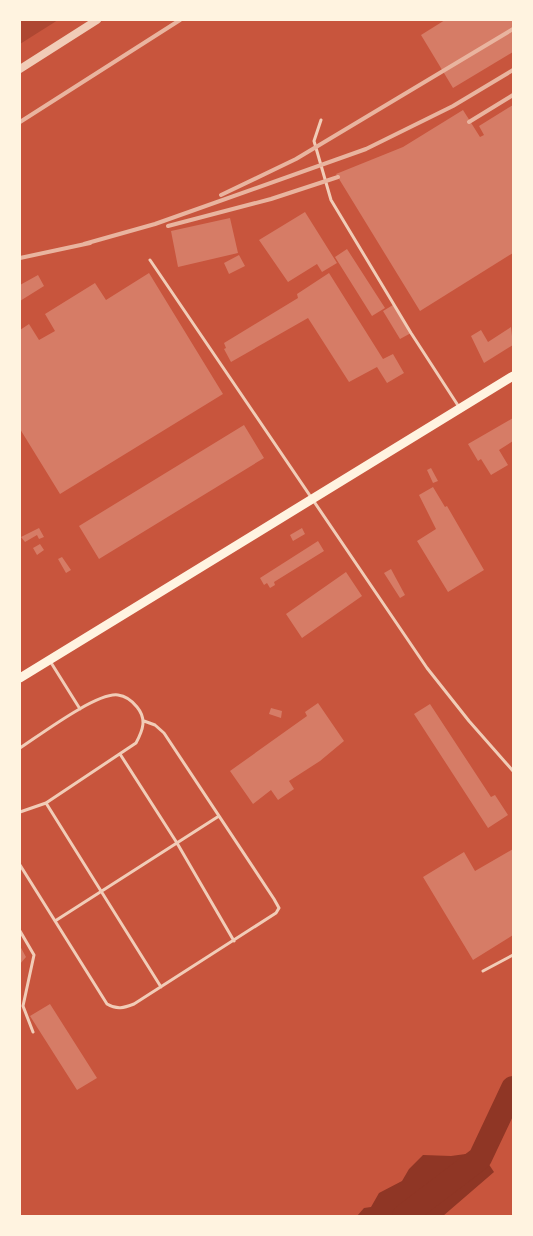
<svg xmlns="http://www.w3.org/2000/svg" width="533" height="1236" viewBox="0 0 533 1236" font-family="'Zilla Slab',serif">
  <rect width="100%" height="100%" fill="#c8553d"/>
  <path fill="#ae4732" d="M 20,20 L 58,20 L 20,44 Z"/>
  <path fill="#8f3625" d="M 473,1153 L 486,1160 L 494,1172 L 443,1216 L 357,1216 L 364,1208 L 371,1207 L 379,1193 L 402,1181 L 409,1169 L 423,1155 L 451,1156 Z"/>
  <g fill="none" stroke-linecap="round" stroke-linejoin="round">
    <path stroke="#8f3625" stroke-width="24" d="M 404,1216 L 480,1158 L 513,1088"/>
  </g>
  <path fill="#d67c66" d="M 445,20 L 513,20 L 513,52 L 453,88 L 421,35 Z
    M 513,105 L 513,253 L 420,311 L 336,174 L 403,147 L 463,110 L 480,137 L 484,135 L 479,126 Z
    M 305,212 L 337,263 L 322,272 L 317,264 L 288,282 L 259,240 Z
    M 230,218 L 238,253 L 178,267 L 171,231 Z
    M 347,249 L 385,308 L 372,316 L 335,257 Z
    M 239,255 L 245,266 L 229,274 L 224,263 Z
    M 149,273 L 223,394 L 60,494 L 20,429 L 20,330 L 29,324 L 39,340 L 55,331 L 45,314 L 95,283 L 106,300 Z
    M 329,273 L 383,359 L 393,354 L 404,373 L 387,383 L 377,367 L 349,382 L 308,318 L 231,362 L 224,349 L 226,348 L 224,343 L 298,298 L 297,294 Z
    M 38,275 L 44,286 L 20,301 L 20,285 Z
    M 393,305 L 411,333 L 400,339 L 383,311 Z
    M 511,327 L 513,345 L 484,363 L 471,336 L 481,330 L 488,342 Z
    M 513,418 L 513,441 L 499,450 L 508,465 L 491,475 L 481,459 L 478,461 L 468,444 Z
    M 244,425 L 264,458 L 99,559 L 79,526 Z
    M 431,468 L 438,481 L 433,483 L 427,470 Z
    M 433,487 L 445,507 L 447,506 L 484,570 L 448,592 L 417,541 L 436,529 L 419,495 Z
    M 39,528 L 44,537 L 39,539 L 37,535 L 25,542 L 21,537 Z
    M 302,528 L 305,534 L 293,541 L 290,535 Z
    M 318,541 L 324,551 L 274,582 L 275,585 L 270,588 L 267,583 L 264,585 L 260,578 Z
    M 40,544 L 44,550 L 37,555 L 33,548 Z
    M 62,557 L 71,570 L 66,573 L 58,559 Z
    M 391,569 L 405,595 L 400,598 L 384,573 Z
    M 346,572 L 362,596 L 302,638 L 286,614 Z
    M 318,703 L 344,741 L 320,761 L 289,781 L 294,789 L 278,800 L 271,790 L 253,804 L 230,771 L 307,716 L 305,712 Z
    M 430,704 L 491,797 L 495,795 L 508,815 L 488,828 L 414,714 Z
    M 271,708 L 282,711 L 281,718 L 269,714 Z
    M 513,849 L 513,935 L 473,960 L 423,877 L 464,852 L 475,871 Z
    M 20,946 L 26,957 L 20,964 Z
    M 50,1004 L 97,1078 L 77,1090 L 30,1016 Z"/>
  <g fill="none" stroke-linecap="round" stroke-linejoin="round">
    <path stroke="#f1ccb7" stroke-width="3" d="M 321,120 L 314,141 L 331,200 L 411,333 L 459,407
      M 150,260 L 427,668 L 469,721 L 513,771
      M 50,661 L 80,709
      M 20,748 C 40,735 97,692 118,695 C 126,696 133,702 137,707 C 147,719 143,730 136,743 L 46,803 L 20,812
      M 120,754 L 177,843 L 234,941
      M 46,803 L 161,987
      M 20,865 L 107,1004 C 117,1010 124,1008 134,1004 L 276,913 L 279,908 L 274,899 L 164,733 L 155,725 L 144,721
      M 55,921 L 219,816
      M 20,931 L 34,955 L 23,1006 L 33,1032
      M 483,971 L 513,955"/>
    <path stroke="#f1ccb7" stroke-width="8" d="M 20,69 L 97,20"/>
    <path stroke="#fff3e0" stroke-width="9" d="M 20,678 L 513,376"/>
    <path stroke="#e9b49f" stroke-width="4" d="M 20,122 L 180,20
      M 469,122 L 513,95
      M 221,195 L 296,159 L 513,29
      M 168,226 L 271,199 L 338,177
      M 84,244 L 155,224 L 366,149 L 453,106 L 513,70
      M 20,258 L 90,243"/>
  </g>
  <rect width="533" height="1236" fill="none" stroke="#fff3e0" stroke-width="42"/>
</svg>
